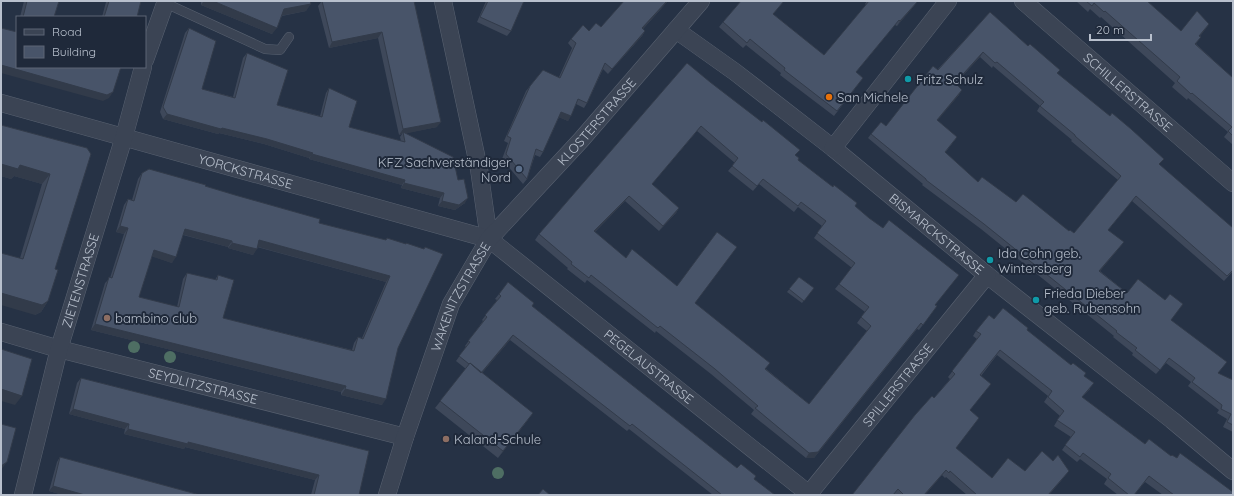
<svg xmlns="http://www.w3.org/2000/svg" width="1234" height="496" viewBox="0 0 1234 496" font-family="Quicksand,sans-serif">
  <rect width="100%" height="100%" fill="#263245"/>
  <g fill="none" stroke-linecap="round" stroke-linejoin="round">
    <defs>
      <path id="lane" d="M 165,3 L 265,49 L 280,50 L 289,37"/>
      <g id="street">
        <path d="M 443,1 L 479,169 L 489,239"/>
        <path id="s1" d="M 1023,1 L 1233,183"/>
        <path id="s2" d="M 676,30 L 735,72 L 833,148 L 987,275 L 1172,420 L 1233,471"/>
        <path d="M 145,60 L 166,1"/>
        <path id="s3" d="M 1,103 L 489,239 L 809,494"/>
        <path d="M 833,148 L 948,1"/>
        <path id="s4" d="M 1,332 L 59,349 L 405,437"/>
        <path id="s5" d="M 23,495 L 59,349 L 124,137 L 143,67"/>
        <path id="s6" d="M 387,495 L 405,437 L 451,304 L 489,239 L 581,140 L 701,1"/>
        <path id="s7" d="M 808,495 L 987,275"/>
      </g>
    </defs>
    <use href="#lane" stroke="#596271" stroke-width="10"/>
    <use href="#street" stroke="#596271" stroke-width="18"/>
    <use href="#lane" stroke="#3b4454" stroke-width="9"/>
    <use href="#street" stroke="#3b4454" stroke-width="17"/>
  </g>
  <g fill="#4e6e63">
    <circle cx="134" cy="347" r="6"/>
    <circle cx="170" cy="357" r="6"/>
    <circle cx="498" cy="473" r="6"/>
  </g>
  <path fill="#3e485a" fill-rule="evenodd" d="M 24,1 L 59,1 L 54,17 L 20,17 Z
    M 102,1 L 141,1 L 137,17 L 102,17 L 106,2 Z
    M 201,1 L 310,1 L 306,11 L 282,16 L 272,34 L 201,5 Z
    M 322,1 L 414,1 L 437,127 L 406,133 L 458,180 L 465,203 L 455,210 L 438,206 L 440,198 L 401,188 L 402,185 L 309,159 L 309,158 L 264,144 L 219,133 L 218,134 L 163,119 L 160,112 L 185,33 L 189,28 L 202,89 L 233,97 L 243,58 L 247,53 L 277,105 L 320,116 L 326,93 L 329,88 L 349,127 L 401,141 L 400,137 L 402,134 L 399,135 L 378,38 L 329,48 L 318,6 Z
    M 486,1 L 524,1 L 511,31 L 507,36 L 477,22 Z
    M 624,1 L 668,1 L 643,29 L 645,31 L 642,36 L 608,74 L 603,69 L 587,103 L 584,108 L 576,104 L 568,121 L 559,117 L 543,152 L 540,157 L 535,155 L 527,179 L 523,184 L 502,159 L 508,143 L 504,141 L 526,91 L 530,86 L 559,77 L 572,48 L 568,43 L 571,39 L 589,31 L 601,27 Z
    M 741,1 L 784,1 L 773,14 L 824,55 L 866,5 L 865,4 L 867,1 L 918,1 L 897,26 L 895,25 L 856,72 L 863,78 L 834,116 L 780,75 L 781,73 L 746,45 L 743,48 L 719,27 L 723,22 Z
    M 1076,1 L 1147,1 L 1181,31 L 1209,24 L 1200,36 L 1196,44 L 1233,78 L 1233,145 L 1224,137 L 1228,132 L 1188,98 L 1187,100 L 1172,87 L 1175,83 L 1101,17 L 1100,18 L 1090,9 L 1088,12 Z
    M 990,12 L 1028,46 L 1060,70 L 1057,74 L 1159,165 L 1233,271 L 1224,281 L 1132,201 L 1108,230 L 1120,247 L 1100,271 L 1127,293 L 1171,320 L 1218,373 L 1233,380 L 1233,432 L 1223,427 L 1227,419 L 1217,413 L 1219,410 L 1188,386 L 1191,382 L 1178,372 L 1166,363 L 1156,374 L 1132,355 L 1133,353 L 1113,337 L 1114,336 L 981,229 L 922,185 L 923,184 L 868,138 L 871,134 L 886,126 ZM 980,57 L 992,68 L 993,66 L 1040,106 L 1037,111 L 1072,140 L 1071,141 L 1118,180 L 1074,233 L 1069,231 L 978,182 L 945,153 L 957,137 L 937,120 L 959,95 L 955,84 Z
    M 687,63 L 795,156 L 798,160 L 855,206 L 937,306 L 919,330 L 917,329 L 814,458 L 806,458 L 751,414 L 754,410 L 711,374 L 656,331 L 655,333 L 587,280 L 585,283 L 567,269 L 568,268 L 535,240 L 539,234 ZM 697,131 L 735,163 L 728,171 L 753,191 L 759,184 L 794,212 L 798,207 L 822,226 L 814,238 L 852,268 L 835,289 L 865,312 L 857,323 L 867,331 L 809,404 L 766,369 L 695,303 L 626,258 L 595,232 L 625,201 L 659,231 L 676,213 L 679,208 L 652,184 Z
    M 1,125 L 87,148 L 55,269 L 48,301 L 41,312 L 35,315 L 20,258 L 42,184 L 14,176 L 11,179 L 1,176 Z
    M 142,173 L 205,186 L 319,223 L 386,240 L 398,348 L 382,405 L 341,395 L 341,392 L 91,330 L 105,283 L 110,278 L 124,234 L 116,232 L 124,205 L 128,199 L 132,200 L 138,179 ZM 183,235 L 228,247 L 228,248 L 253,255 L 257,247 L 386,282 L 362,338 L 358,337 L 354,343 L 352,350 L 223,318 L 218,275 L 215,280 L 187,273 L 183,279 L 177,307 L 139,297 L 152,256 L 172,263 Z
    M 799,277 L 814,288 L 802,303 L 787,292 Z
    M 499,294 L 532,306 L 737,468 L 754,479 L 775,495 L 713,495 L 629,429 L 627,431 L 510,340 L 482,373 L 528,420 L 498,458 L 435,408 L 466,369 L 456,361 L 466,347 L 465,346 L 483,321 L 482,320 L 497,300 L 495,299 Z
    M 994,319 L 1027,330 L 1084,376 L 1090,389 L 1082,397 L 1145,444 L 1171,456 L 1233,495 L 1163,495 L 1145,482 L 1134,495 L 1118,495 L 1104,484 L 1107,479 L 1080,459 L 1077,462 L 1062,450 L 1071,437 L 1054,426 L 1060,416 L 1044,402 L 1048,396 L 997,355 L 981,376 L 991,384 L 970,410 L 956,448 L 992,478 L 1025,471 L 1065,476 L 1049,495 L 967,495 L 946,477 L 945,478 L 942,475 L 925,495 L 852,495 L 950,379 L 948,377 L 977,339 L 973,336 L 976,331 Z
    M 81,378 L 369,451 L 359,495 L 311,495 L 315,480 L 185,447 L 184,449 L 124,434 L 125,429 L 69,414 L 77,383 Z
    M 60,457 L 200,495 L 63,495 L 49,491 L 57,462 Z"/>
  <path fill="#323b4a" d="M 204,1 L 213,1 L 277,28 L 272,34 L 201,5 Z
    M 667,1 L 668,1 L 639,33 L 642,28 Z
    M 918,1 L 910,11 L 897,26 L 900,21 Z
    M 311,4 L 306,11 L 280,16 L 284,9 Z
    M 1209,24 L 1205,30 L 1195,42 L 1199,36 Z
    M 645,31 L 642,36 L 608,74 L 612,69 Z
    M 382,32 L 378,38 L 329,48 L 332,42 Z
    M 983,52 L 980,57 L 951,88 L 955,83 Z
    M 1,65 L 113,92 L 109,98 L 103,101 L 1,73 Z
    M 962,90 L 959,95 L 934,125 L 937,120 Z
    M 561,112 L 571,116 L 568,121 L 558,117 Z
    M 167,114 L 267,139 L 313,153 L 309,158 L 264,144 L 219,133 L 218,134 L 163,119 Z
    M 441,122 L 437,127 L 404,134 L 403,132 L 402,134 L 399,135 L 403,129 Z
    M 701,126 L 697,131 L 648,189 L 652,184 Z
    M 312,154 L 405,180 L 402,185 L 309,159 Z
    M 1,164 L 20,165 L 50,174 L 42,184 L 14,176 L 11,179 L 1,176 Z
    M 404,183 L 444,193 L 440,198 L 401,188 Z
    M 629,196 L 625,201 L 590,237 L 594,231 Z
    M 468,198 L 465,203 L 455,210 L 438,206 L 442,201 Z
    M 679,208 L 676,213 L 659,231 L 663,226 Z
    M 120,226 L 128,228 L 124,234 L 116,232 Z
    M 185,229 L 232,241 L 228,247 L 181,234 Z
    M 259,240 L 390,276 L 386,282 L 255,246 Z
    M 1124,242 L 1120,247 L 1096,276 L 1099,271 Z
    M 232,243 L 257,249 L 253,255 L 228,248 Z
    M 154,250 L 176,257 L 172,263 L 150,256 Z
    M 1,293 L 48,301 L 41,312 L 35,315 L 1,305 Z
    M 921,323 L 814,458 L 806,458 L 809,453 Z
    M 95,324 L 346,386 L 341,392 L 91,330 Z
    M 513,335 L 510,340 L 478,378 L 481,373 Z
    M 1,389 L 22,396 L 15,405 L 1,401 Z
    M 345,389 L 386,399 L 382,405 L 341,395 Z
    M 73,409 L 129,424 L 125,429 L 69,414 Z
    M 533,413 L 528,420 L 498,458 L 503,451 Z
    M 128,429 L 188,442 L 319,475 L 315,480 L 185,447 L 184,449 L 124,434 Z
    M 7,462 L 1,470 L 1,466 Z
    M 946,470 L 942,475 L 925,495 L 924,495 Z
    M 1069,471 L 1065,476 L 1049,495 L 1048,495 Z
    M 53,486 L 85,495 L 63,495 L 49,491 Z"/>
  <path fill="#485469" stroke="#323b4a" fill-rule="evenodd" d="M 27,1 L 59,1 L 54,17 L 23,17 Z
    M 109,1 L 141,1 L 137,17 L 104,17 Z
    M 213,1 L 310,1 L 311,4 L 284,9 L 277,28 Z
    M 322,1 L 414,1 L 441,122 L 403,129 L 382,32 L 332,42 Z
    M 488,1 L 524,1 L 511,31 L 480,17 Z
    M 624,1 L 667,1 L 642,28 L 645,31 L 612,69 L 605,63 L 587,103 L 578,99 L 571,116 L 561,112 L 543,152 L 536,149 L 527,179 L 506,154 L 511,138 L 507,136 L 530,86 L 543,70 L 560,78 L 576,43 L 571,39 L 583,25 L 589,31 L 596,23 L 601,27 Z
    M 741,1 L 784,1 L 773,14 L 824,55 L 869,1 L 918,1 L 900,21 L 899,20 L 856,72 L 863,78 L 837,111 L 784,70 L 785,68 L 750,39 L 747,43 L 723,22 Z
    M 1086,1 L 1147,1 L 1181,31 L 1197,11 L 1209,24 L 1199,36 L 1201,37 L 1195,44 L 1233,78 L 1233,136 L 1228,131 L 1232,127 L 1192,93 L 1191,94 L 1177,81 L 1180,77 L 1105,11 L 1104,12 L 1094,3 L 1092,6 Z
    M 990,12 L 1028,46 L 1030,44 L 1060,70 L 1057,73 L 1110,116 L 1112,113 L 1131,129 L 1164,159 L 1159,164 L 1233,228 L 1233,270 L 1227,276 L 1136,196 L 1108,230 L 1124,242 L 1099,271 L 1127,293 L 1138,279 L 1165,300 L 1170,294 L 1183,304 L 1171,320 L 1227,362 L 1218,373 L 1233,380 L 1233,425 L 1227,422 L 1231,414 L 1221,409 L 1222,405 L 1192,382 L 1195,378 L 1181,367 L 1169,358 L 1160,370 L 1135,350 L 1137,348 L 1116,332 L 1117,331 L 984,224 L 926,180 L 926,179 L 871,134 L 881,122 L 886,126 L 933,66 L 938,70 ZM 983,52 L 995,63 L 997,62 L 1044,102 L 1040,106 L 1075,135 L 1075,136 L 1121,176 L 1074,233 L 1070,230 L 1069,231 L 1023,194 L 1016,202 L 982,177 L 978,182 L 945,152 L 957,137 L 937,120 L 962,90 L 955,83 Z
    M 1,28 L 17,32 L 17,67 L 121,67 L 113,92 L 107,95 L 1,65 Z
    M 189,28 L 216,41 L 202,89 L 235,98 L 247,53 L 288,70 L 277,105 L 322,117 L 329,88 L 357,101 L 349,127 L 405,142 L 403,132 L 453,157 L 458,180 L 464,179 L 468,198 L 459,205 L 442,201 L 444,193 L 404,183 L 405,180 L 312,154 L 313,153 L 267,139 L 222,128 L 221,129 L 167,114 L 163,107 Z
    M 687,63 L 710,82 L 762,122 L 763,120 L 800,150 L 795,155 L 799,158 L 798,160 L 833,187 L 834,185 L 857,203 L 855,206 L 869,218 L 883,228 L 889,220 L 959,275 L 935,305 L 937,306 L 923,325 L 921,323 L 818,452 L 809,453 L 755,408 L 758,406 L 715,369 L 660,326 L 658,328 L 591,275 L 589,278 L 571,264 L 572,262 L 539,234 ZM 701,126 L 738,158 L 732,166 L 757,186 L 763,179 L 798,206 L 801,202 L 826,221 L 817,233 L 855,263 L 839,284 L 869,307 L 861,317 L 871,326 L 809,404 L 765,369 L 770,363 L 695,303 L 737,247 L 717,232 L 677,286 L 632,249 L 626,258 L 594,231 L 629,196 L 663,226 L 679,208 L 652,184 Z
    M 1,125 L 87,148 L 91,154 L 55,269 L 58,270 L 48,301 L 42,305 L 1,293 L 1,253 L 23,259 L 50,174 L 20,165 L 18,169 L 1,164 Z
    M 149,169 L 206,185 L 205,186 L 235,195 L 320,219 L 319,223 L 386,240 L 387,238 L 406,244 L 406,243 L 424,249 L 425,247 L 443,254 L 398,348 L 386,399 L 345,389 L 346,386 L 95,324 L 109,277 L 112,278 L 128,228 L 120,226 L 128,199 L 134,201 L 142,173 ZM 185,229 L 232,241 L 232,243 L 257,249 L 259,240 L 390,276 L 363,339 L 358,337 L 354,351 L 223,318 L 234,280 L 218,275 L 217,280 L 187,273 L 179,307 L 139,297 L 154,250 L 176,257 Z
    M 799,277 L 814,288 L 804,301 L 789,289 Z
    M 508,282 L 534,303 L 532,306 L 737,468 L 741,464 L 756,476 L 754,479 L 775,495 L 722,495 L 632,424 L 630,426 L 513,335 L 481,373 L 470,363 L 469,364 L 459,356 L 470,342 L 468,341 L 487,317 L 485,315 L 501,296 L 499,294 Z
    M 1003,308 L 1028,328 L 1027,330 L 1071,365 L 1073,363 L 1086,373 L 1084,376 L 1094,383 L 1082,397 L 1145,444 L 1149,439 L 1171,456 L 1172,455 L 1177,458 L 1180,453 L 1233,492 L 1233,495 L 1174,495 L 1149,476 L 1134,495 L 1129,495 L 1108,478 L 1111,474 L 1083,453 L 1080,457 L 1065,445 L 1075,432 L 1057,420 L 1064,411 L 1048,397 L 1052,391 L 1000,350 L 980,375 L 991,384 L 970,410 L 979,418 L 956,448 L 992,478 L 1008,458 L 1025,471 L 1042,451 L 1053,461 L 1058,455 L 1069,471 L 1048,495 L 977,495 L 950,471 L 949,473 L 946,470 L 924,495 L 904,495 L 898,489 L 893,495 L 852,495 L 915,415 L 932,396 L 934,398 L 955,374 L 952,371 L 981,334 L 976,331 L 989,315 L 994,319 Z
    M 1,349 L 32,359 L 22,396 L 1,389 Z
    M 470,363 L 533,413 L 503,451 L 440,401 Z
    M 81,378 L 369,451 L 359,495 L 314,495 L 319,475 L 188,442 L 188,444 L 128,429 L 129,424 L 73,409 Z
    M 1,424 L 16,428 L 7,462 L 1,466 Z
    M 60,457 L 200,495 L 85,495 L 53,486 Z
    M 543,489 L 550,495 L 538,495 Z"/>
  <g fill="#0f9aa8" stroke="#1f293a" stroke-width="1.5">
    <circle cx="908" cy="79" r="4"/>
    <circle cx="990" cy="260" r="4"/>
    <circle cx="1036" cy="300" r="4"/>
  </g>
  <circle fill="#e8710a" stroke="#1f293a" stroke-width="1.5" cx="829" cy="97" r="4"/>
  <circle fill="#5c6f8a" stroke="#1f293a" stroke-width="1.5" cx="519" cy="169" r="4"/>
  <g fill="#8d6e63" stroke="#1f293a" stroke-width="1.5">
    <circle cx="107" cy="318" r="4"/>
    <circle cx="446" cy="439" r="4"/>
  </g>
  <g text-anchor="middle" dominant-baseline="central" stroke-width="4" stroke-linejoin="round" paint-order="stroke">
    <g font-size="13" fill="#b8c0cd" stroke="#1f293a" text-anchor="start">
      <text x="916" y="79">Fritz Schulz</text>
      <text x="837" y="97">San Michele</text>
      <text x="511" y="162" text-anchor="end">KFZ Sachverständiger<tspan x="511" dy="15">Nord</tspan></text>
      <text x="998" y="253">Ida Cohn geb.<tspan x="998" dy="15">Wintersberg</tspan></text>
      <text x="1044" y="293">Frieda Dieber<tspan x="1044" dy="15">geb. Rubensohn</tspan></text>
      <text x="115" y="318">bambino club</text>
      <text x="454" y="439">Kaland-Schule</text>
    </g>
    <g font-size="13" fill="#b8c0cd" stroke="#1f293a">
      <text stroke="none"><textPath href="#s1" startOffset="139">SCHILLERSTRASSE</textPath></text>
      <text stroke="none"><textPath href="#s6" startOffset="436">KLOSTERSTRASSE</textPath></text>
      <text stroke="none"><textPath href="#s3" startOffset="254">YORCKSTRASSE</textPath></text>
      <text stroke="none"><textPath href="#s2" startOffset="331">BISMARCKSTRASSE</textPath></text>
      <text stroke="none"><textPath href="#s5" startOffset="222">ZIETENSTRASSE</textPath></text>
      <text stroke="none"><textPath href="#s6" startOffset="212">WAKENITZSTRASSE</textPath></text>
      <text stroke="none"><textPath href="#s3" startOffset="711">PEGELAUSTRASSE</textPath></text>
      <text stroke="none"><textPath href="#s7" startOffset="142">SPILLERSTRASSE</textPath></text>
      <text stroke="none"><textPath href="#s4" startOffset="209">SEYDLITZSTRASSE</textPath></text>
    </g>
  </g>
  <rect width="1234" height="496" fill="none" stroke="#b8c0cd" stroke-width="4"/>
  <rect x="16" y="16" width="130" height="52" fill="#1f293a" stroke="#5c6575"/>
  <rect x="24" y="29" width="20" height="6" fill="#3b4454" stroke="#5c6575"/>
  <text x="52" y="36" font-size="12" fill="#b8c0cd">Road</text>
  <rect x="24" y="46" width="20" height="12" fill="#485469" stroke="#5c6575"/>
  <text x="52" y="56" font-size="12" fill="#b8c0cd">Building</text>
  <path d="M1090 34v6h61v-6" fill="none" stroke="#b8c0cd" stroke-width="2"/>
  <text x="1096" y="34" font-size="12" fill="#b8c0cd" stroke="#1f293a" stroke-width="3" paint-order="stroke">20 m</text>
</svg>
